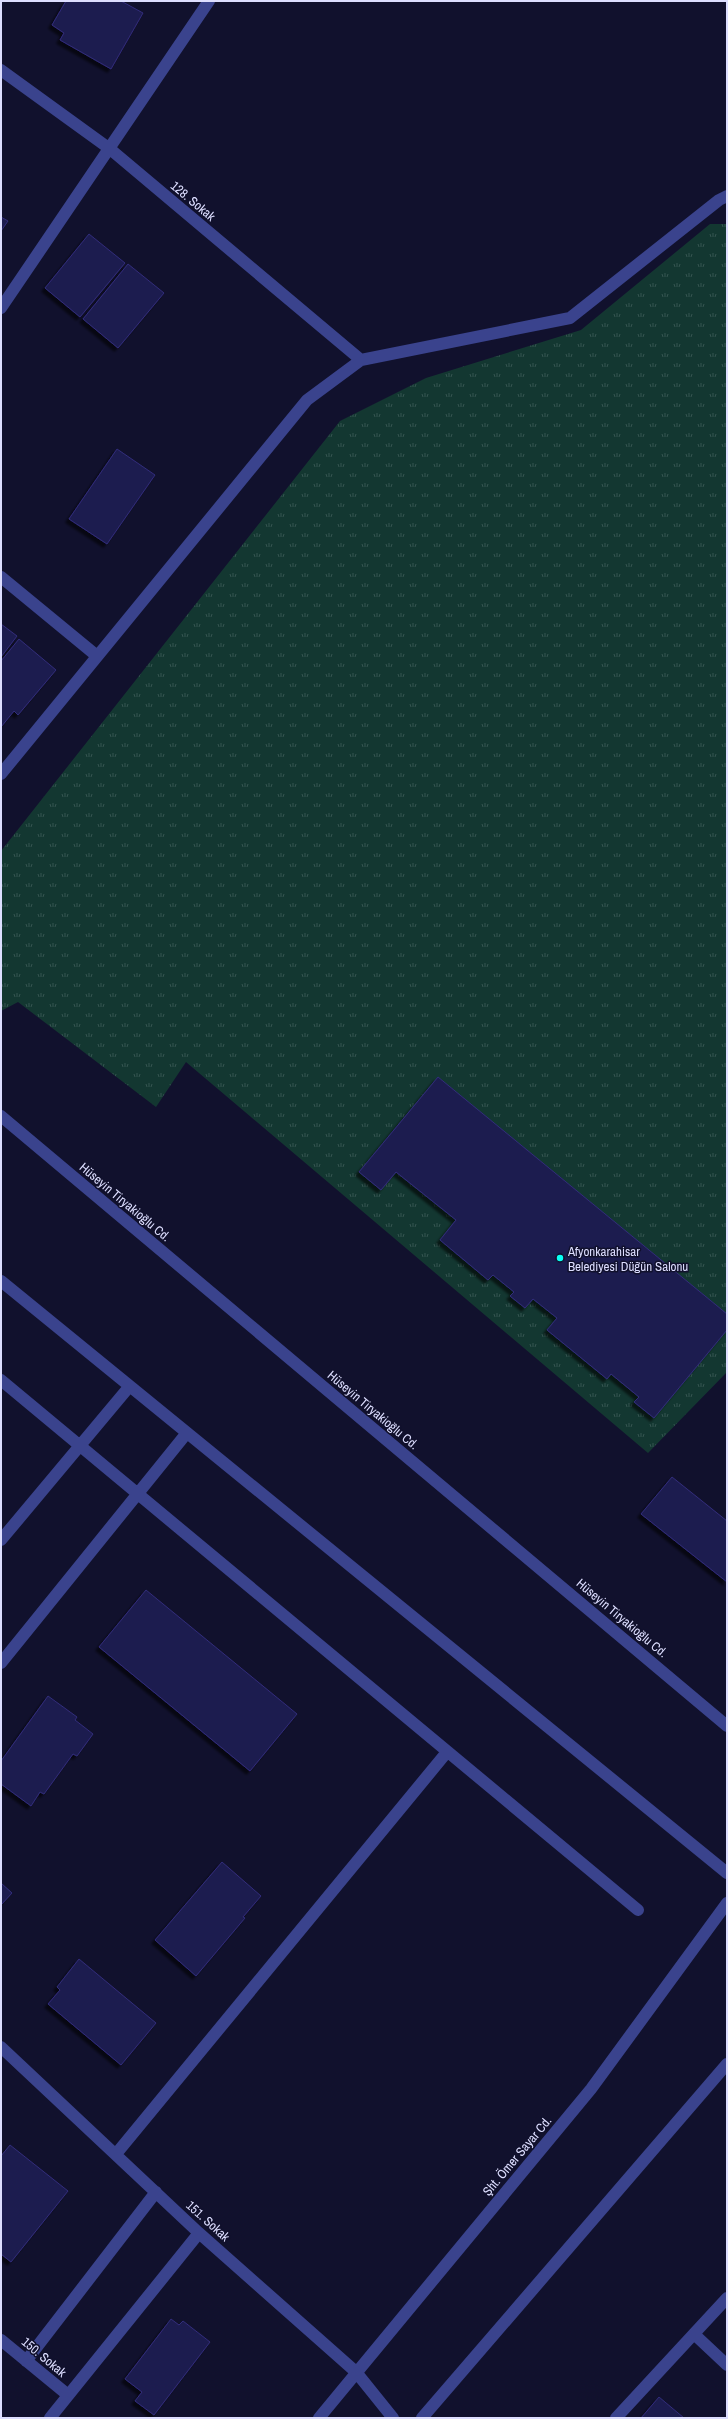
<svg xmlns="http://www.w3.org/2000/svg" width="728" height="2419" viewBox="0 0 728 2419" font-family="'Archivo Narrow',sans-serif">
  <defs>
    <pattern id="park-tufts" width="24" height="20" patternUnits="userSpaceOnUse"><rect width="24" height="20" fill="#133731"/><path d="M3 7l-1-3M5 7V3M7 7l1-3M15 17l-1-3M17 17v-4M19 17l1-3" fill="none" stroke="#355450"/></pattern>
    <filter id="shadow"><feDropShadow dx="-3.5" dy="3.5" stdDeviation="1" flood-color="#0009"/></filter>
  </defs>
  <rect width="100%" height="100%" fill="#11112d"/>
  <path fill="url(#park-tufts)" d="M 710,224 L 727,224 L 727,1372 L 648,1453 L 186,1062 L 156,1107 L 18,1002 L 1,1011 L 1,851 L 340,421 L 426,378 L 581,330 Z"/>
  <path fill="#1f1c4f" stroke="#312d7b" filter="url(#shadow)" d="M 66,1 L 121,1 L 143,13 L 111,69 L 60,40 L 64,33 L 52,25 Z
    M 1,217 L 8,221 L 1,231 Z
    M 89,234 L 125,263 L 80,317 L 45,288 Z
    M 128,264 L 164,293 L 118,348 L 83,319 Z
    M 117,449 L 155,475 L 107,544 L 69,519 Z
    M 1,624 L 17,636 L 1,657 Z
    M 19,639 L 56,670 L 18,715 L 14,711 L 1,727 L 1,661 Z
    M 438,1077 L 727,1314 L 727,1330 L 654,1418 L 634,1402 L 639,1397 L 611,1374 L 607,1379 L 547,1330 L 557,1318 L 533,1299 L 525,1308 L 510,1296 L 514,1292 L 493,1275 L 488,1280 L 440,1240 L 456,1220 L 396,1172 L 381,1190 L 359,1172 Z
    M 672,1477 L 727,1521 L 727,1582 L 641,1514 Z
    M 146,1590 L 297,1714 L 250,1771 L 99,1647 Z
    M 48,1696 L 77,1717 L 75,1720 L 93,1734 L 77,1756 L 73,1754 L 44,1794 L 40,1792 L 31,1806 L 1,1784 L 1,1761 Z
    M 222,1862 L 261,1896 L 243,1917 L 245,1918 L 196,1976 L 155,1940 Z
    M 1,1883 L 12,1893 L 1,1905 Z
    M 79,1959 L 156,2023 L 121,2065 L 48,2004 L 60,1990 L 57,1987 Z
    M 10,2145 L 68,2191 L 11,2262 L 1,2254 L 1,2156 Z
    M 171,2319 L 179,2325 L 183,2321 L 210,2342 L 154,2415 L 135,2401 L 142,2392 L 125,2379 Z
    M 659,2397 L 684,2418 L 641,2418 Z"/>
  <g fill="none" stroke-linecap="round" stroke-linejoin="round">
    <path stroke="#3a438d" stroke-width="12" d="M 1,70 L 110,149 L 361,360
      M 1,308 L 209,1
      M 1,577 L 97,656
      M 1,774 L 307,400 L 361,360 L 570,318 L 719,200 L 727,196
      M 1,1116 L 727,1726
      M 1,1281 L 727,1873
      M 1,1380 L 638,1910
      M 1,1540 L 129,1387
      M 1,1663 L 186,1434
      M 1,2047 L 199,2233 L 356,2372 L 393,2418
      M 116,2154 L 447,1752
      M 694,2334 L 727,2365
      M 1,2340 L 68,2395
      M 26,2361 L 156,2192
      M 50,2418 L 199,2233
      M 319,2418 L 591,2089 L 727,1903
      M 422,2418 L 727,2064
      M 616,2418 L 727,2298"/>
  </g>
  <circle fill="#09fff4" stroke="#11112d" stroke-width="1.5" cx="560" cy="1258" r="4"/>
  <g text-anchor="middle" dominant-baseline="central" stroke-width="3" stroke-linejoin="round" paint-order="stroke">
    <g font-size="13" fill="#dddeff" stroke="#11112d">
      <text transform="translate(193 201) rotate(40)">128. Sokak</text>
      <text transform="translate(125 1202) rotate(40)">Hüseyin Tiryakioğlu Cd.</text>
      <text transform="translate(373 1410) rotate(40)">Hüseyin Tiryakioğlu Cd.</text>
      <text transform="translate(622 1618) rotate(40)">Hüseyin Tiryakioğlu Cd.</text>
      <text transform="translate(517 2156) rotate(-50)">Şht. Ömer Sayar Cd.</text>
      <text transform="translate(208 2221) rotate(42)">151. Sokak</text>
      <text transform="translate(44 2357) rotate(40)">150. Sokak</text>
    </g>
    <g font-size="13" fill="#dddeff" stroke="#11112d" text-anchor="start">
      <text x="568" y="1251">Afyonkarahisar<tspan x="568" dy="15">Belediyesi Düğün Salonu</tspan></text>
    </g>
  </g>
  <rect width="728" height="2419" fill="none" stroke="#dddeff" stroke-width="4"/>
</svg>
